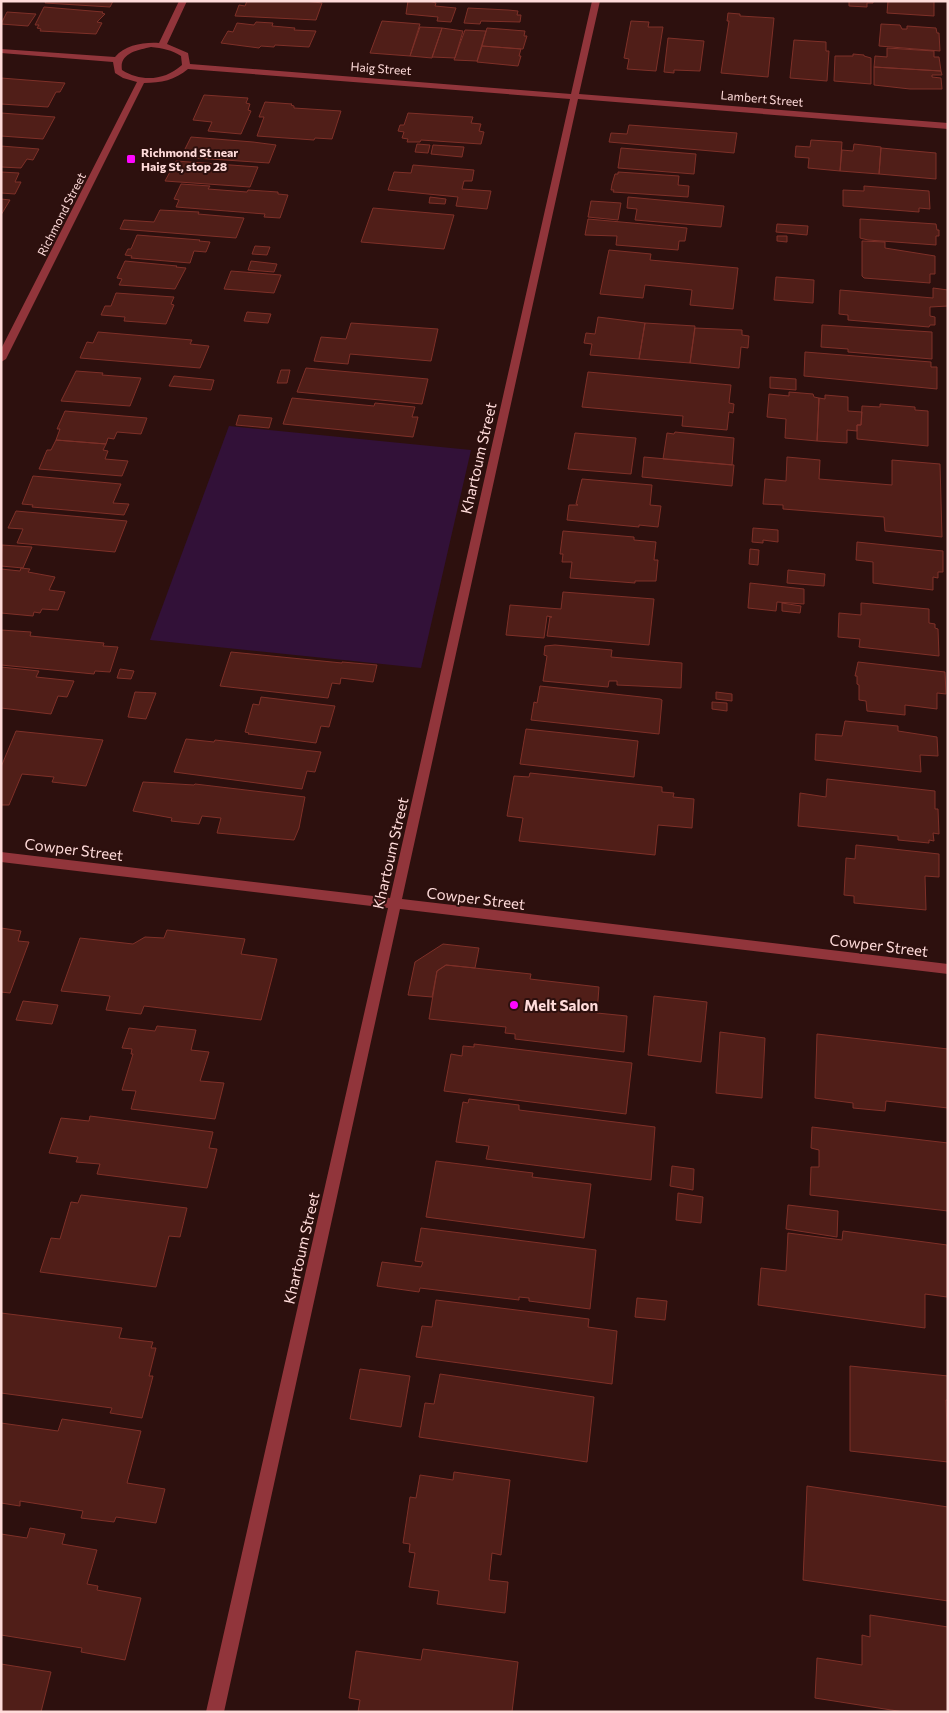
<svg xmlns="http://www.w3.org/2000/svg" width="949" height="1713" viewBox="0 0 949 1713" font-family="Commissioner,sans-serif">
  <rect width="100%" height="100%" fill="#2d100e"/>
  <path fill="#321138" d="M 229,426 L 471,450 L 421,668 L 150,640 Z"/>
  <path fill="#501e18" stroke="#7e3028" d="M 46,1 L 113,1 L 110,7 L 45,3 Z
    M 247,1 L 305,1 L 322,3 L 316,20 L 235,16 L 239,5 L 245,6 Z
    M 408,1 L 429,1 L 436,3 L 435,6 L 456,8 L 451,22 L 437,21 L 438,17 L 406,14 Z
    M 849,1 L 873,1 L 873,3 L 867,3 L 867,7 L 849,6 Z
    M 888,1 L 934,1 L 934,16 L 887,13 Z
    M 44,7 L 103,12 L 102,13 L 105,14 L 97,22 L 102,23 L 96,34 L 40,31 L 41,29 L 37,28 L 39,25 L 35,25 Z
    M 468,8 L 508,10 L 518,11 L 517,15 L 521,15 L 520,22 L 481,21 L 480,24 L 464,23 Z
    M 7,12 L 36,14 L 28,26 L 1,24 Z
    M 728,13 L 740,14 L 740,16 L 774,18 L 768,77 L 721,73 L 729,21 L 727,21 Z
    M 382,21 L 420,24 L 410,56 L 370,53 Z
    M 631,21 L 649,22 L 648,27 L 663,27 L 656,71 L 627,69 L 629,59 L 624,58 Z
    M 256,22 L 273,23 L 272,26 L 295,28 L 294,30 L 316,31 L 309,47 L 275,45 L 274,47 L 261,46 L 259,48 L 221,43 L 228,31 L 233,32 L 237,23 L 254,25 Z
    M 881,24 L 900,25 L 902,29 L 907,29 L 907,26 L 936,28 L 937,33 L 939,33 L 940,51 L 879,46 Z
    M 420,27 L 442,28 L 432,58 L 410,56 Z
    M 442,28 L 463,31 L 455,58 L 432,57 Z
    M 487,28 L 525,31 L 524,36 L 527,36 L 523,49 L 482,46 Z
    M 465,30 L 486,31 L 477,61 L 454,60 Z
    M 668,38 L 704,41 L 700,71 L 674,70 L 674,73 L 664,72 Z
    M 794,40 L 826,42 L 826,51 L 829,51 L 827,81 L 790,78 Z
    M 482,46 L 521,49 L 519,56 L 521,56 L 518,66 L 477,62 Z
    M 887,48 L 934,51 L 934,57 L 939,57 L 941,71 L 874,67 L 875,56 L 887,57 Z
    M 853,54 L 864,55 L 864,56 L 871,58 L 871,84 L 834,81 L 835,56 L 853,56 Z
    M 874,67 L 941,71 L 942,75 L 932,75 L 932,77 L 941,78 L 942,89 L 910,89 L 874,85 Z
    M 1,78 L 65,83 L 60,92 L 56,92 L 48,107 L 1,104 Z
    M 204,95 L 248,98 L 246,103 L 250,104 L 248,110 L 251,111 L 241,134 L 208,131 L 212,122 L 193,120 Z
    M 265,102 L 292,104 L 291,105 L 294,106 L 294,108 L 341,111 L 332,139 L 315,138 L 314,140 L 257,136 L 264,117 L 259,117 Z
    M 1,113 L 55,117 L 43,139 L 1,136 Z
    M 408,113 L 473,117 L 471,123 L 481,124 L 479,131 L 484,132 L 481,144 L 421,140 L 420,142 L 407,142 L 408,139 L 402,138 L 404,132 L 398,131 L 400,125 L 404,125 Z
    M 629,125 L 737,133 L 734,153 L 609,142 L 611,133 L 627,134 Z
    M 191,137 L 253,142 L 276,145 L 269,163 L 181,157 Z
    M 811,140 L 842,142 L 840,171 L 808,168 L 809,158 L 795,157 L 796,146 L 810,147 Z
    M 417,144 L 430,145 L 428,153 L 415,152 Z
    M 854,144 L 881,147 L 879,174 L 840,171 L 842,150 L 853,151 Z
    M 433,145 L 464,147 L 462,157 L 431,154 Z
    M 1,146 L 39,149 L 33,160 L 27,159 L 21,168 L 1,167 Z
    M 621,148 L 696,154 L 694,174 L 618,168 Z
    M 881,148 L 936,153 L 936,179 L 879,174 Z
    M 176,161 L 258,167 L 250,187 L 165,181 Z
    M 413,165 L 474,170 L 472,181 L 464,181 L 462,189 L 491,191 L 487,209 L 456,206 L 458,197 L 388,190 L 394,172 L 411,173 Z
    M 1,172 L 19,173 L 15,182 L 21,182 L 15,194 L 1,193 Z
    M 618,172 L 679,176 L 678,185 L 689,186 L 688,197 L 613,192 L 614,190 L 611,190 L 612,184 L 615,174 L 618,174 Z
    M 181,184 L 210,186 L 208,189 L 247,192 L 248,190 L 278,192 L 278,194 L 288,195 L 280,218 L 264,217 L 265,214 L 176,207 L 179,200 L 174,199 Z
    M 864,186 L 929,191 L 930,209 L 919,208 L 919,212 L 843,206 L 843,190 L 864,191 Z
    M 430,197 L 446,199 L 445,204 L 429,203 Z
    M 628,197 L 724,206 L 721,227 L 635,220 L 637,209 L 627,208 Z
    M 1,199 L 10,200 L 1,215 Z
    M 591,201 L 621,203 L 618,220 L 588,217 Z
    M 373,208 L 454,215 L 444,249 L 361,242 Z
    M 160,210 L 199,212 L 198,214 L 244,218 L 236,238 L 120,229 L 124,220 L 154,222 Z
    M 588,219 L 687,228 L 685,241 L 679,241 L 678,250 L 616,245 L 617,236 L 585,235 Z
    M 860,219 L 936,224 L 937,230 L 939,230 L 939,236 L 936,236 L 936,245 L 868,240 L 860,238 Z
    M 777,224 L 808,226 L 807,235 L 776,232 Z
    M 137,235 L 200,240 L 199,241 L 210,242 L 206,252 L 194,251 L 190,263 L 131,258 L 132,256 L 125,255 L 128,249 L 131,249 Z
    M 777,236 L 787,236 L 787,242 L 777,241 Z
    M 862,241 L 885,242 L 885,248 L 935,256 L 935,274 L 930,274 L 930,283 L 864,278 L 862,276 Z
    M 255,246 L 270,247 L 267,255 L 252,254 Z
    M 609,250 L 651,254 L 650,260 L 738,268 L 733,309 L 690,305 L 692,290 L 645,285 L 643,298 L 600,294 Z
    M 125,261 L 177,266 L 176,267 L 186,268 L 175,289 L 119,285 L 122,279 L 117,278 Z
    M 251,261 L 277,264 L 274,272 L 248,270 Z
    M 231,271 L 281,275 L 274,293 L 224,289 Z
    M 776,277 L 814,280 L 813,303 L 774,300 Z
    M 933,288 L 948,290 L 948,306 L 930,307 L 930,316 L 935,317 L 935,325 L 930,325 L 929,327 L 848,320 L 848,315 L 839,314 L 840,290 L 933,298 Z
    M 116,293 L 174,297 L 171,304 L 174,305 L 166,324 L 124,321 L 125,317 L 101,315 L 105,306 L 111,306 Z
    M 247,312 L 271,314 L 268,323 L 244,321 Z
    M 598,317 L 645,323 L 639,359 L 590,355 L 592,344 L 584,343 L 586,333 L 595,334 Z
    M 351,323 L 438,329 L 431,361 L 350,354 L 348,364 L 314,361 L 321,337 L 346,339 Z
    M 645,323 L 695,326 L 690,363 L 639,359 Z
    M 822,325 L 932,332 L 932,359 L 848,352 L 848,349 L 821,347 Z
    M 695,328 L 742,330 L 742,335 L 749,336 L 748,348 L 741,347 L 739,368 L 690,363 Z
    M 98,332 L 192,340 L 190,344 L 209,346 L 200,368 L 80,358 L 87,342 L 93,343 Z
    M 805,352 L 931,362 L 931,367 L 937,367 L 937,389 L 804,376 Z
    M 306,368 L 428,379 L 422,404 L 297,392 Z
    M 281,370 L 290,370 L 287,383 L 277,383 Z
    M 76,371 L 103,373 L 102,375 L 141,378 L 130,406 L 61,401 Z
    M 588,372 L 731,385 L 729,403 L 734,404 L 733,413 L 729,412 L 727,430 L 682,426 L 683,416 L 582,407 Z
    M 174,376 L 214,380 L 211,390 L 169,386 Z
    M 770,377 L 796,379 L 796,390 L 770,388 Z
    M 789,392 L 813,394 L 814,397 L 819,398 L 817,441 L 785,438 L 786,419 L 767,417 L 769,394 L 789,396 Z
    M 825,395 L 848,397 L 848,411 L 862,412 L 861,425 L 857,425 L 857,431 L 847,430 L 847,443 L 817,441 L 819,398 L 825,399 Z
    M 292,398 L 374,406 L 375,403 L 415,407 L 412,417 L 418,417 L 413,437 L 283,424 Z
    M 880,404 L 915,407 L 915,410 L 928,411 L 928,446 L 857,439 L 857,425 L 861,425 L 862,406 L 880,407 Z
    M 65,411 L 147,418 L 141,434 L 117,432 L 114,439 L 108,438 L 106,444 L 56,440 L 60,429 L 57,429 Z
    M 239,415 L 272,418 L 269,428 L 236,425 Z
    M 675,432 L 734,438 L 732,465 L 663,459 L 667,433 L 674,434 Z
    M 575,433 L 636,438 L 631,474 L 568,469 Z
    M 56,440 L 106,444 L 103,450 L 108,451 L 105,459 L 128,461 L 122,476 L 39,469 L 47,450 L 51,450 Z
    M 644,457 L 734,465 L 732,486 L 642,477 Z
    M 787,457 L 820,460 L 819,479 L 892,485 L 892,460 L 940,464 L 942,537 L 885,531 L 884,517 L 783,509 L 783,505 L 763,504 L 765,479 L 786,481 Z
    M 33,476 L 121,484 L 113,503 L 129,504 L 124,515 L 32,507 L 33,505 L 22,504 Z
    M 582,479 L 652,485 L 650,505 L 661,506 L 658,527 L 639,525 L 639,527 L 567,520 L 569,505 L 578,505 L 576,504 Z
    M 16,511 L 127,521 L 115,552 L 17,543 L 23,529 L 8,528 Z
    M 753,528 L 778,530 L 778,542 L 763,540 L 763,543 L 752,542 Z
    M 563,531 L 634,537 L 634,540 L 656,542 L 654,560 L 658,560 L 656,581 L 635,581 L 635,583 L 570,578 L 572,562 L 562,562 L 563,554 L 560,554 Z
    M 857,542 L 943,551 L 943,572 L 938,572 L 938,578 L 933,577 L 933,590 L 873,583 L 873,562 L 856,560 Z
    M 2,545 L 32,547 L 23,568 L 1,566 Z
    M 750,549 L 759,550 L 758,565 L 749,564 Z
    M 21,568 L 30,569 L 28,572 L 55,577 L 49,590 L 65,592 L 58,610 L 42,609 L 40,613 L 34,612 L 33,616 L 1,613 L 1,569 L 20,571 Z
    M 788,570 L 825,574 L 824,586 L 787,583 Z
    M 750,583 L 804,589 L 804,604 L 777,602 L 776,611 L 748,608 Z
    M 563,592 L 654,599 L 649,645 L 547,636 L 550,617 L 552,617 L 547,616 L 544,638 L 506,635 L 510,605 L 561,609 Z
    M 782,603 L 801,606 L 800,613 L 782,611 Z
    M 861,603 L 929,609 L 929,623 L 935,624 L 935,628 L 938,629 L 939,656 L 859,647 L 860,639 L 838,637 L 839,613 L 861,615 Z
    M 1,630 L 31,632 L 30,636 L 104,643 L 103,646 L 118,647 L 110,672 L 95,671 L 94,674 L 1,665 Z
    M 555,645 L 612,650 L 611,657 L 682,663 L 681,688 L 617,685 L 617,681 L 609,681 L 608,687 L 543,681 L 547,656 L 544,655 L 545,646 Z
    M 231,652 L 342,663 L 342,662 L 377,665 L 373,682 L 341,678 L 340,684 L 332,683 L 328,698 L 220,686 Z
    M 858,662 L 945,672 L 946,694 L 937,693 L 937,709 L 905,705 L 905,715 L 867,711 L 866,701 L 859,700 L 859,685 L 857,684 L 857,676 L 855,676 Z
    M 1,667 L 39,671 L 36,677 L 74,681 L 67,697 L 58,696 L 51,714 L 1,708 Z
    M 120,669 L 134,671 L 131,679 L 117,678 Z
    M 540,686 L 660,699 L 662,700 L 659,734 L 531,720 L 534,702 L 537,703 Z
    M 135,692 L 156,693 L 146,719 L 128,717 Z
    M 716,692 L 732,694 L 732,701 L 716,699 Z
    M 261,697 L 335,706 L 329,727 L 321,726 L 316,743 L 248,734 L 249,733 L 245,732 L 253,704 L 259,705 Z
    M 712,702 L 727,703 L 727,711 L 712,709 Z
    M 845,721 L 898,726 L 898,731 L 937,737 L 938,756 L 920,755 L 921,772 L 815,760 L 816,734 L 842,736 Z
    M 526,729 L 638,741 L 634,777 L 520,764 Z
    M 16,731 L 103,740 L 86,786 L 52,782 L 54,777 L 22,774 L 9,805 L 1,805 L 1,767 Z
    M 186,739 L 214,742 L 215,740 L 321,752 L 315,772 L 307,771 L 302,789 L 174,772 Z
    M 530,773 L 662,787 L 662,792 L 674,793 L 673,797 L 694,799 L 692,828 L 658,825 L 655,855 L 519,841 L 523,818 L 507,816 L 514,776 L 529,777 Z
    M 827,779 L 935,791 L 935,809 L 938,809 L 939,834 L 933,833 L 934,841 L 929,840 L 929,843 L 898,840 L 898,836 L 798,826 L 800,793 L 826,797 Z
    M 143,782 L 194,785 L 195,784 L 305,797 L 299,828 L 294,840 L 270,838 L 217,833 L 221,818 L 202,816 L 199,824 L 171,821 L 172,818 L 133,811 Z
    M 856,845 L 939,854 L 939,877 L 925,876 L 926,910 L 854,903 L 854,896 L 844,895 L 846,858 L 855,859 Z
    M 1,928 L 21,931 L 18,941 L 29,942 L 10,993 L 1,992 Z
    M 167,930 L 245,939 L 241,954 L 277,959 L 261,1020 L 144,1006 L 141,1014 L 106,1010 L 110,996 L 61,991 L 80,938 L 133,944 L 145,937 L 164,938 Z
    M 443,944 L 479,948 L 475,968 L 446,965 L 437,971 L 432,997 L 408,995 L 415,962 Z
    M 446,965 L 531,974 L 530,979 L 599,987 L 597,1013 L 627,1016 L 624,1052 L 515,1039 L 515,1034 L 505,1033 L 506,1027 L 429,1019 L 437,971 Z
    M 654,996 L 707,1002 L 701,1062 L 648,1055 Z
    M 23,1001 L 58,1005 L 52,1024 L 16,1020 Z
    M 157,1026 L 196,1030 L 191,1050 L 209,1052 L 200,1081 L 224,1083 L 215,1119 L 131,1109 L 136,1091 L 122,1090 L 133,1054 L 131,1054 L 132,1049 L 122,1048 L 129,1028 L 155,1031 Z
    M 720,1032 L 765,1038 L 762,1098 L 716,1093 Z
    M 817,1034 L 948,1049 L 948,1108 L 886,1101 L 885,1111 L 853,1108 L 853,1103 L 815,1098 Z
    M 474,1044 L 632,1063 L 626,1114 L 444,1091 L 451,1054 L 462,1056 L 463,1046 L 474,1047 Z
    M 469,1099 L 519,1105 L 519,1110 L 655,1127 L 651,1180 L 486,1159 L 489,1146 L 456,1142 L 463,1102 L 468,1103 Z
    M 90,1116 L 213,1132 L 209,1148 L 217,1149 L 207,1188 L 97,1174 L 100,1164 L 76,1162 L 78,1157 L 49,1153 L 61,1118 L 89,1121 Z
    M 812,1127 L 948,1143 L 948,1211 L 810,1195 L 811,1167 L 819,1167 L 819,1150 L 811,1148 Z
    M 436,1161 L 533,1173 L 532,1177 L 591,1184 L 584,1238 L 426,1217 Z
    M 672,1166 L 694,1169 L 693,1190 L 670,1186 Z
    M 678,1193 L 703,1197 L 701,1223 L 676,1220 Z
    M 81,1195 L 187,1208 L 180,1237 L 169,1236 L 156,1287 L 40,1272 L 51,1238 L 60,1239 L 71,1202 L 78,1203 Z
    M 788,1205 L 838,1211 L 837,1237 L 786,1229 Z
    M 421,1228 L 596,1250 L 590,1309 L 529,1301 L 529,1298 L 519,1297 L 519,1300 L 420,1288 L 419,1292 L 377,1286 L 382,1262 L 421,1267 L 423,1262 L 415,1261 Z
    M 843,1231 L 947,1245 L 947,1297 L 925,1294 L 925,1328 L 758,1305 L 761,1268 L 786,1271 L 788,1233 L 842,1240 Z
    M 637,1298 L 667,1301 L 665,1320 L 635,1317 Z
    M 436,1300 L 589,1319 L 588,1327 L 617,1331 L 612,1384 L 416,1357 L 422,1326 L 432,1327 Z
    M 1,1313 L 122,1328 L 119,1338 L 153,1342 L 151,1348 L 156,1348 L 149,1376 L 153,1376 L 142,1418 L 110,1413 L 112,1408 L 1,1393 Z
    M 850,1366 L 948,1376 L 948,1400 L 946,1400 L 948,1462 L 850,1451 Z
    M 360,1369 L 410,1376 L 401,1427 L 350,1419 Z
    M 440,1374 L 594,1397 L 587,1462 L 419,1437 L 425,1403 L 434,1404 Z
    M 62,1419 L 141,1431 L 127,1483 L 165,1489 L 156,1523 L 116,1517 L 114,1522 L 81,1518 L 83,1511 L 20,1501 L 20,1506 L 1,1503 L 1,1423 L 58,1431 Z
    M 454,1472 L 510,1480 L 501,1555 L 492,1553 L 489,1580 L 508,1582 L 505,1613 L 437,1604 L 439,1591 L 409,1587 L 415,1553 L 409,1552 L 410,1544 L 403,1543 L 410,1497 L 416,1498 L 420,1475 L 453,1480 Z
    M 807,1486 L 948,1507 L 948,1601 L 803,1580 Z
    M 30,1528 L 65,1534 L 62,1544 L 97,1550 L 87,1584 L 98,1586 L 97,1590 L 141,1598 L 125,1660 L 81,1652 L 82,1648 L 1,1635 L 1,1534 L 27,1538 Z
    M 870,1615 L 948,1627 L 948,1712 L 904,1712 L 815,1698 L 817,1658 L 862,1665 L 862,1635 L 870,1637 Z
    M 423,1649 L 518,1662 L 512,1712 L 358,1712 L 360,1700 L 349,1698 L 356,1651 L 421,1660 Z
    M 1,1664 L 51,1672 L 41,1712 L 1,1712 Z"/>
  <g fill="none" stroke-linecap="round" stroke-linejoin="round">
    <path fill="#91353b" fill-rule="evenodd" d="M 179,1 L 187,1 L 167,44 L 188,53 L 190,64 L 571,94 L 592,1 L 600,1 L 579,94 L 948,123 L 948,129 L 578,99 L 402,899 L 948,964 L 948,974 L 400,909 L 224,1712 L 206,1712 L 388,908 L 1,862 L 1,852 L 390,898 L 570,99 L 188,69 C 175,80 161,83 144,83 L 6,359 L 1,362 L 1,349 L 137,82 L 123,78 L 115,73 L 113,62 L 1,53 L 1,49 L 115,57 C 125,45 144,42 159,43 ZM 151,47 C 162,48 172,50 181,56 L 182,65 C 164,81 141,82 122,70 C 119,53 138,50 151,47 Z"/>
  </g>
  <g fill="#fe06ff" stroke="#2d100e" stroke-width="2">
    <rect x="126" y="154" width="10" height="10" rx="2.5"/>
    <circle cx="514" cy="1005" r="5"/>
  </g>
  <g text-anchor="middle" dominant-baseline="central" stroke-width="4" stroke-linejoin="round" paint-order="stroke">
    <g font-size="12" fill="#ffdbda" stroke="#2d100e">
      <text transform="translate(381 68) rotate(4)">Haig Street</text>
      <text transform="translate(762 98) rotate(5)">Lambert Street</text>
      <text transform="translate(61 214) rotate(-63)">Richmond Street</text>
    </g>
    <g font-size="12" font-weight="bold" fill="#ffdbda" stroke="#2d100e" text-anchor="start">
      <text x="141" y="152">Richmond St near<tspan x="141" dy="14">Haig St, stop 28</tspan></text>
    </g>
    <g font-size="15" fill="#ffdbda" stroke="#2d100e">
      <text transform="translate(478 458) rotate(-77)">Khartoum Street</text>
      <text transform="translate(74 849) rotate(7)">Cowper Street</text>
      <text transform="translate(390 853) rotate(-77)">Khartoum Street</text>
      <text transform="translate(476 898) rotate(7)">Cowper Street</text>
      <text transform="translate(879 945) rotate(7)">Cowper Street</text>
      <text transform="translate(301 1248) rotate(-77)">Khartoum Street</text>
    </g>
    <g font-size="15" font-weight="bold" fill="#ffdbda" stroke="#2d100e" text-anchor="start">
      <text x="524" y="1005">Melt Salon</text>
    </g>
  </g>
  <rect width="949" height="1713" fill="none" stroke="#ffdbda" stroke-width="5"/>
</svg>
